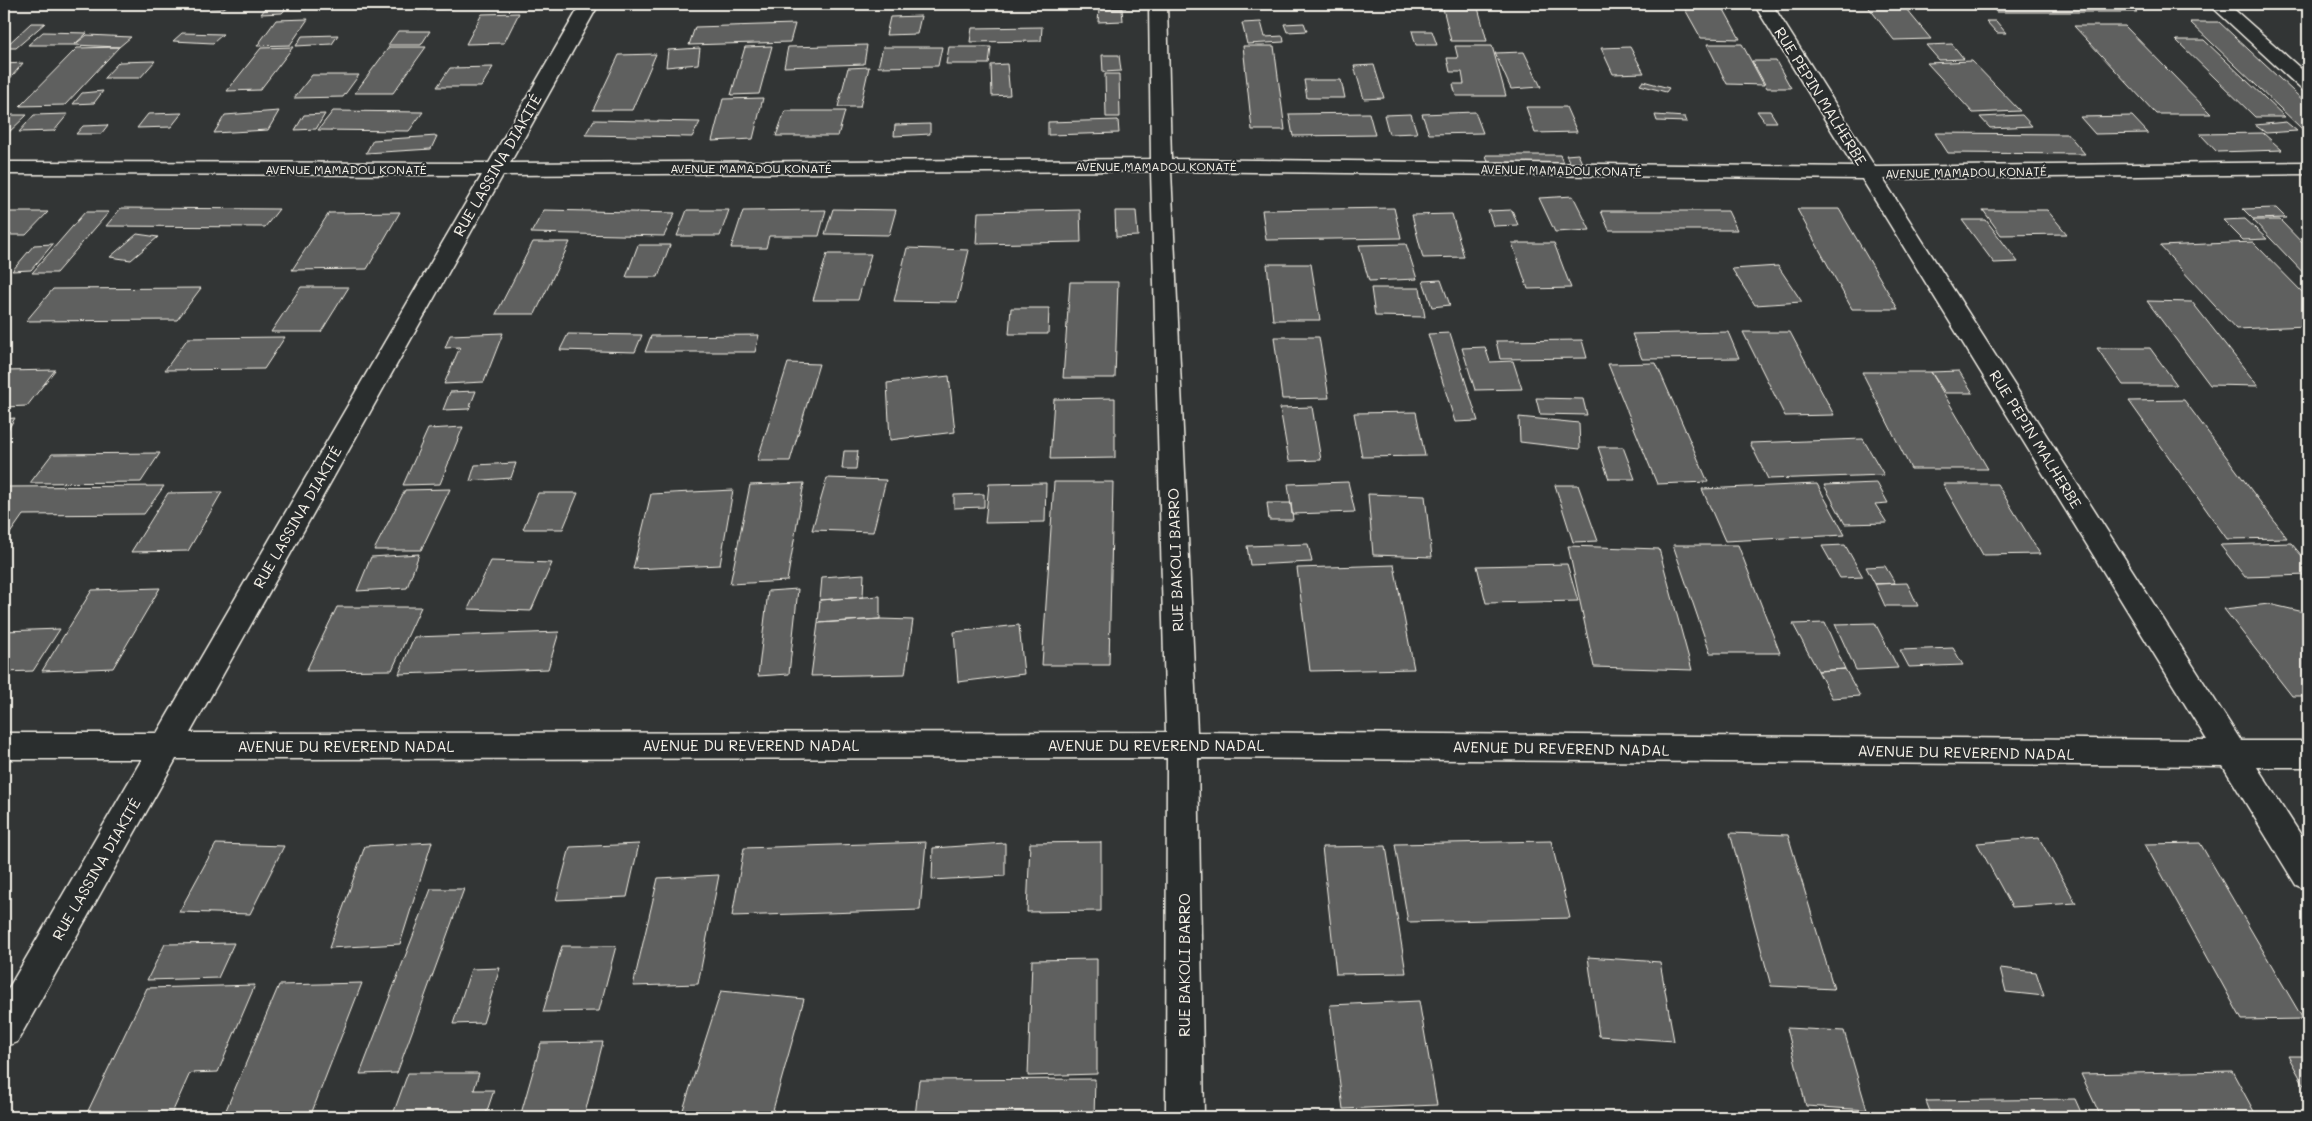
<svg xmlns="http://www.w3.org/2000/svg" width="2312" height="1121" viewBox="0 0 2312 1121" font-family="Mali,sans-serif">
  <rect width="100%" height="100%" fill="#323535"/>
  <filter id="ink" filterUnits="userSpaceOnUse"><feTurbulence type="fractalNoise" baseFrequency=".02" numOctaves="2"/><feDisplacementMap in="SourceGraphic" scale="10" xChannelSelector="R" yChannelSelector="G"/><feConvolveMatrix kernelMatrix="1 2 1 2 8 2 1 2 1" color-interpolation-filters="sRGB"/></filter>
  <g filter="url(#ink)">
    <path fill="#5f605f" stroke="#f4f1e8" d="M 55,4 L 75,4 L 71,8 L 51,8 Z
      M 179,4 L 229,4 L 224,8 L 176,6 Z
      M 269,4 L 290,4 L 282,13 L 261,14 Z
      M 430,4 L 456,4 L 454,8 L 427,10 Z
      M 836,4 L 874,4 L 874,7 L 835,9 Z
      M 1086,4 L 1126,4 L 1126,8 L 1086,9 Z
      M 1406,4 L 1432,4 L 1433,6 L 1409,8 Z
      M 1442,4 L 1477,4 L 1487,41 L 1451,41 Z
      M 1682,4 L 1721,4 L 1740,39 L 1701,38 Z
      M 1866,4 L 1902,4 L 1931,39 L 1894,40 Z
      M 1988,4 L 2129,4 L 2137,12 L 1996,12 Z
      M 1099,9 L 1122,9 L 1123,21 L 1098,22 Z
      M 519,13 L 504,43 L 466,44 L 482,14 Z
      M 921,16 L 917,34 L 886,35 L 890,17 Z
      M 308,19 L 290,45 L 257,46 L 276,20 Z
      M 1986,21 L 1996,21 L 2006,33 L 1997,33 Z
      M 1261,22 L 1265,37 L 1283,36 L 1284,42 L 1247,44 L 1242,23 Z
      M 2190,22 L 2219,22 L 2308,105 L 2308,129 L 2302,129 Z
      M 31,23 L 45,23 L 16,48 L 4,48 Z
      M 1304,23 L 1307,31 L 1287,32 L 1284,24 Z
      M 795,24 L 790,42 L 689,45 L 695,27 Z
      M 2074,26 L 2125,26 L 2211,114 L 2156,114 Z
      M 1042,27 L 1041,41 L 970,42 L 972,28 Z
      M 398,31 L 430,31 L 421,45 L 388,45 Z
      M 1412,31 L 1432,31 L 1437,45 L 1416,45 Z
      M 43,32 L 87,33 L 74,45 L 28,45 Z
      M 182,33 L 223,34 L 213,43 L 173,41 Z
      M 87,35 L 131,37 L 119,47 L 74,45 Z
      M 338,35 L 332,44 L 296,46 L 302,36 Z
      M 2176,40 L 2204,40 L 2285,117 L 2255,117 Z
      M 1707,44 L 1742,44 L 1764,85 L 1727,84 Z
      M 1952,44 L 1964,59 L 1939,60 L 1926,45 Z
      M 867,45 L 864,64 L 784,67 L 788,47 Z
      M 772,46 L 759,94 L 731,95 L 745,47 Z
      M 1243,46 L 1274,46 L 1285,130 L 1252,130 Z
      M 1455,46 L 1492,46 L 1506,96 L 1456,96 L 1453,84 L 1464,84 L 1462,72 L 1450,72 L 1447,58 L 1458,58 Z
      M 119,47 L 65,105 L 20,106 L 77,48 Z
      M 293,47 L 260,90 L 227,91 L 261,48 Z
      M 389,47 L 426,47 L 393,93 L 355,93 Z
      M 883,47 L 942,47 L 938,66 L 878,67 Z
      M 949,47 L 991,47 L 989,64 L 946,64 Z
      M 1630,47 L 1644,73 L 1613,74 L 1601,48 Z
      M 700,48 L 698,64 L 666,67 L 668,50 Z
      M 1524,52 L 1541,87 L 1511,89 L 1495,53 Z
      M 656,54 L 632,110 L 593,110 L 619,55 Z
      M 1102,55 L 1119,55 L 1121,71 L 1103,72 Z
      M 155,61 L 140,78 L 104,78 L 119,62 Z
      M 1752,61 L 1776,61 L 1791,88 L 1767,88 Z
      M 1972,61 L 2020,111 L 1973,113 L 1927,63 Z
      M 23,63 L 8,81 L 4,81 L 4,64 Z
      M 1007,64 L 1010,95 L 992,96 L 991,65 Z
      M 1374,65 L 1384,98 L 1364,99 L 1354,66 Z
      M 493,67 L 481,87 L 437,87 L 450,68 Z
      M 869,67 L 860,107 L 838,107 L 848,68 Z
      M 1105,74 L 1119,74 L 1120,117 L 1106,117 Z
      M 312,75 L 359,75 L 343,97 L 294,98 Z
      M 1304,80 L 1341,80 L 1345,98 L 1307,98 Z
      M 1643,81 L 1669,88 L 1666,92 L 1640,85 Z
      M 103,91 L 94,103 L 73,104 L 82,93 Z
      M 763,98 L 753,139 L 712,141 L 723,99 Z
      M 1526,107 L 1566,107 L 1577,132 L 1535,133 Z
      M 279,111 L 268,130 L 214,133 L 225,115 Z
      M 333,111 L 423,112 L 409,131 L 318,130 Z
      M 785,111 L 845,111 L 838,136 L 776,136 Z
      M 1757,111 L 1770,111 L 1777,122 L 1765,122 Z
      M 1475,112 L 1483,133 L 1429,134 L 1422,114 Z
      M 182,113 L 171,127 L 137,128 L 148,114 Z
      M 1369,113 L 1375,135 L 1293,136 L 1289,114 Z
      M 68,114 L 54,131 L 19,132 L 34,115 Z
      M 325,114 L 316,129 L 295,130 L 304,115 Z
      M 1411,114 L 1417,133 L 1389,134 L 1384,115 Z
      M 4,115 L 27,115 L 6,135 L 4,135 Z
      M 1655,115 L 1685,117 L 1687,122 L 1657,121 Z
      M 2022,115 L 2032,126 L 1990,128 L 1980,117 Z
      M 2132,116 L 2148,133 L 2095,134 L 2080,117 Z
      M 594,120 L 700,122 L 692,137 L 585,135 Z
      M 1118,120 L 1119,133 L 1048,135 L 1048,122 Z
      M 2286,122 L 2297,131 L 2266,133 L 2255,125 Z
      M 930,124 L 930,134 L 894,136 L 895,125 Z
      M 108,125 L 101,134 L 76,134 L 83,126 Z
      M 1935,133 L 2068,134 L 2085,154 L 1948,153 Z
      M 2263,133 L 2282,150 L 2217,152 L 2200,134 Z
      M 437,136 L 431,149 L 366,153 L 373,140 Z
      M 1578,154 L 1582,163 L 1570,163 L 1566,155 Z
      M 1486,155 L 1560,155 L 1563,163 L 1488,162 Z
      M 1573,196 L 1590,230 L 1555,232 L 1539,198 Z
      M 121,208 L 279,209 L 265,227 L 106,226 Z
      M 1394,208 L 1401,238 L 1266,240 L 1262,210 Z
      M 2276,208 L 2286,218 L 2253,219 L 2243,209 Z
      M 833,209 L 896,210 L 889,235 L 825,234 Z
      M 1797,209 L 1839,209 L 1898,309 L 1852,309 Z
      M 544,210 L 675,213 L 664,236 L 531,233 Z
      M 687,210 L 729,210 L 720,236 L 677,236 Z
      M 826,210 L 819,236 L 769,236 L 766,248 L 731,248 L 743,211 Z
      M 1080,210 L 1081,242 L 976,244 L 978,212 Z
      M 1512,210 L 1518,225 L 1493,226 L 1488,211 Z
      M 1983,210 L 2047,210 L 2067,234 L 2001,235 Z
      M 1115,211 L 1136,211 L 1138,236 L 1116,237 Z
      M 1601,211 L 1728,211 L 1737,230 L 1609,230 Z
      M 4,212 L 48,212 L 26,235 L 4,235 Z
      M 85,212 L 109,212 L 56,273 L 32,273 Z
      M 400,212 L 367,269 L 292,270 L 329,213 Z
      M 1452,214 L 1464,257 L 1423,258 L 1412,215 Z
      M 2245,219 L 2267,239 L 2243,240 L 2223,220 Z
      M 1962,220 L 1986,220 L 2018,262 L 1994,263 Z
      M 2253,220 L 2280,220 L 2308,249 L 2308,278 Z
      M 137,234 L 158,237 L 131,260 L 110,257 Z
      M 533,242 L 570,242 L 535,314 L 496,314 Z
      M 2253,242 L 2308,298 L 2308,326 L 2236,329 L 2160,246 Z
      M 1512,243 L 1554,243 L 1571,288 L 1528,289 Z
      M 53,244 L 31,270 L 12,271 L 34,245 Z
      M 1406,244 L 1417,279 L 1369,281 L 1359,245 Z
      M 638,245 L 670,245 L 658,277 L 626,277 Z
      M 907,248 L 969,250 L 957,302 L 894,301 Z
      M 827,254 L 871,254 L 858,300 L 813,300 Z
      M 1267,264 L 1311,264 L 1320,320 L 1273,320 Z
      M 1778,266 L 1802,302 L 1755,305 L 1732,269 Z
      M 1441,280 L 1450,305 L 1432,307 L 1423,281 Z
      M 1070,282 L 1118,282 L 1115,378 L 1063,378 Z
      M 301,287 L 349,287 L 321,332 L 271,332 Z
      M 201,288 L 177,320 L 26,321 L 53,289 Z
      M 1371,288 L 1420,288 L 1425,317 L 1375,316 Z
      M 2147,301 L 2192,302 L 2258,386 L 2210,385 Z
      M 1011,308 L 1049,308 L 1048,334 L 1009,334 Z
      M 1728,332 L 1739,358 L 1642,359 L 1632,334 Z
      M 1743,332 L 1790,332 L 1834,415 L 1785,416 Z
      M 503,333 L 484,382 L 444,384 L 460,347 L 445,348 L 450,335 Z
      M 1450,333 L 1478,421 L 1455,422 L 1428,334 Z
      M 568,334 L 642,335 L 635,352 L 560,350 Z
      M 759,335 L 755,352 L 645,352 L 651,336 Z
      M 285,337 L 264,369 L 165,370 L 188,338 Z
      M 1274,337 L 1319,337 L 1329,398 L 1282,399 Z
      M 1582,340 L 1587,358 L 1500,359 L 1496,341 Z
      M 1485,347 L 1490,362 L 1513,361 L 1522,389 L 1475,390 L 1462,348 Z
      M 2097,348 L 2150,348 L 2177,385 L 2123,385 Z
      M 788,363 L 819,364 L 790,461 L 757,461 Z
      M 1656,363 L 1708,482 L 1657,484 L 1608,364 Z
      M 55,370 L 27,406 L 4,407 L 4,371 Z
      M 1959,371 L 1973,393 L 1945,393 L 1931,372 Z
      M 1862,372 L 1931,372 L 1988,469 L 1911,469 Z
      M 949,376 L 955,432 L 890,440 L 887,383 Z
      M 476,391 L 469,409 L 443,410 L 450,392 Z
      M 1115,398 L 1115,458 L 1050,459 L 1054,399 Z
      M 1536,398 L 1583,399 L 1587,415 L 1540,414 Z
      M 2184,400 L 2287,538 L 2227,539 L 2129,401 Z
      M 1312,407 L 1321,460 L 1289,461 L 1280,408 Z
      M 1416,412 L 1425,456 L 1362,457 L 1354,413 Z
      M 1519,417 L 1579,423 L 1580,449 L 1520,442 Z
      M 15,418 L 4,436 L 4,419 Z
      M 463,427 L 440,484 L 403,485 L 428,429 Z
      M 1863,439 L 1884,475 L 1768,479 L 1750,443 Z
      M 1598,447 L 1623,447 L 1635,479 L 1609,479 Z
      M 844,451 L 858,451 L 856,469 L 842,469 Z
      M 160,453 L 141,482 L 30,483 L 52,454 Z
      M 516,463 L 511,478 L 470,481 L 475,465 Z
      M 827,478 L 886,480 L 873,532 L 812,530 Z
      M 1054,482 L 1113,482 L 1109,665 L 1042,665 Z
      M 1348,482 L 1355,512 L 1292,514 L 1288,484 Z
      M 804,483 L 787,581 L 730,584 L 750,485 Z
      M 1046,483 L 1045,522 L 985,523 L 989,484 Z
      M 1877,483 L 1888,503 L 1875,504 L 1887,523 L 1845,524 L 1824,485 Z
      M 1817,484 L 1845,535 L 1725,541 L 1702,489 Z
      M 1943,484 L 1997,484 L 2040,554 L 1983,555 Z
      M 1555,485 L 1578,485 L 1598,541 L 1573,542 Z
      M 164,486 L 144,514 L 23,515 L 4,542 L 4,487 Z
      M 450,489 L 421,550 L 374,550 L 405,490 Z
      M 733,490 L 720,565 L 633,569 L 651,494 Z
      M 222,492 L 188,551 L 131,552 L 168,493 Z
      M 538,493 L 578,493 L 563,529 L 523,529 Z
      M 984,494 L 984,507 L 954,508 L 954,495 Z
      M 1368,494 L 1425,496 L 1432,557 L 1373,555 Z
      M 1267,503 L 1291,503 L 1293,520 L 1269,520 Z
      M 2291,543 L 2308,563 L 2308,575 L 2245,577 L 2220,545 Z
      M 1308,544 L 1312,562 L 1250,565 L 1247,546 Z
      M 1673,545 L 1738,545 L 1780,653 L 1710,653 Z
      M 1845,545 L 1863,577 L 1840,578 L 1822,546 Z
      M 1568,546 L 1659,549 L 1692,670 L 1594,667 Z
      M 419,554 L 407,588 L 357,591 L 371,557 Z
      M 491,561 L 552,563 L 531,611 L 468,609 Z
      M 1567,564 L 1578,601 L 1486,603 L 1477,566 Z
      M 1394,565 L 1414,669 L 1310,671 L 1297,568 Z
      M 1885,566 L 1895,583 L 1875,584 L 1866,567 Z
      M 864,574 L 863,597 L 820,600 L 822,577 Z
      M 1907,583 L 1918,606 L 1885,606 L 1875,584 Z
      M 160,588 L 113,668 L 42,671 L 92,590 Z
      M 798,589 L 789,674 L 758,676 L 768,591 Z
      M 880,596 L 880,619 L 818,623 L 820,600 Z
      M 2269,604 L 2308,613 L 2308,696 L 2292,696 L 2224,609 Z
      M 337,607 L 421,607 L 392,670 L 306,671 Z
      M 880,619 L 913,620 L 905,674 L 811,676 L 818,623 Z
      M 1825,623 L 1845,669 L 1818,671 L 1793,624 Z
      M 1875,623 L 1898,668 L 1856,670 L 1835,624 Z
      M 1019,625 L 1024,674 L 958,682 L 954,632 Z
      M 60,629 L 33,671 L 4,672 L 4,631 Z
      M 559,632 L 548,669 L 399,674 L 414,637 Z
      M 1953,648 L 1963,665 L 1909,667 L 1900,650 Z
      M 1845,669 L 1860,696 L 1832,698 L 1818,671 Z
      M 1730,833 L 1788,835 L 1834,989 L 1771,986 Z
      M 2039,838 L 2076,903 L 2012,907 L 1977,843 Z
      M 1551,841 L 1570,918 L 1408,922 L 1395,844 Z
      M 432,842 L 400,944 L 329,948 L 365,846 Z
      M 926,842 L 920,910 L 732,916 L 744,848 Z
      M 1101,842 L 1101,911 L 1027,912 L 1030,843 Z
      M 1005,843 L 1005,876 L 932,880 L 933,848 Z
      M 2200,843 L 2303,1019 L 2242,1020 L 2145,844 Z
      M 216,844 L 284,846 L 250,914 L 179,912 Z
      M 639,844 L 627,897 L 556,900 L 570,847 Z
      M 1386,846 L 1406,973 L 1336,974 L 1322,847 Z
      M 719,875 L 698,984 L 633,986 L 658,878 Z
      M 431,889 L 464,889 L 397,1073 L 360,1074 Z
      M 234,943 L 218,978 L 147,980 L 165,944 Z
      M 562,946 L 616,946 L 599,1011 L 543,1012 Z
      M 1588,957 L 1660,962 L 1674,1041 L 1599,1036 Z
      M 1097,959 L 1097,1074 L 1028,1076 L 1032,960 Z
      M 500,968 L 483,1023 L 453,1024 L 471,969 Z
      M 2000,968 L 2036,972 L 2044,996 L 2006,992 Z
      M 362,983 L 310,1117 L 223,1117 L 279,985 Z
      M 255,985 L 218,1072 L 190,1073 L 172,1113 L 86,1115 L 147,988 Z
      M 721,991 L 804,999 L 771,1117 L 729,1117 L 682,1113 Z
      M 1419,1001 L 1437,1105 L 1343,1109 L 1330,1005 Z
      M 1787,1028 L 1844,1031 L 1867,1110 L 1806,1106 Z
      M 603,1042 L 584,1117 L 520,1117 L 541,1043 Z
      M 2288,1056 L 2308,1056 L 2308,1092 Z
      M 2232,1071 L 2257,1117 L 2101,1117 L 2081,1074 Z
      M 408,1073 L 479,1073 L 474,1090 L 494,1090 L 485,1117 L 392,1117 Z
      M 1095,1079 L 1094,1117 L 915,1117 L 919,1080 Z
      M 2075,1099 L 2083,1117 L 1932,1117 L 1926,1101 Z"/>
    <g fill="none" stroke-linecap="round" stroke-linejoin="round">
      <defs>
        <path id="minor" d="M 581,4 L 599,4 L 510,163 L 1151,159 L 1149,4 L 1167,4 L 1171,159 L 1854,167 L 1754,4 L 1772,4 L 1875,167 L 2308,162 L 2308,174 L 1883,179 L 2241,741 L 2308,741 L 2308,767 L 2257,767 L 2308,846 L 2308,890 L 2296,885 L 2223,766 L 1198,758 L 1204,1117 L 1166,1117 L 1167,758 L 176,759 L 17,1042 L 4,1047 L 4,996 L 142,759 L 4,759 L 4,733 L 157,733 L 482,175 L 4,174 L 4,162 L 489,163 ZM 1151,171 L 1166,732 L 190,733 L 503,175 ZM 1171,171 L 1862,179 L 2207,740 L 1197,732 Z
          M 2209,4 L 2228,4 L 2308,75 L 2308,91 L 2301,89 Z"/>
      </defs>
      <use href="#minor" stroke="#f4f1e8" stroke-width="3"/>
      <use href="#minor" fill="#2a2d2e" fill-rule="evenodd"/>
    </g>
  </g>
  <g text-anchor="middle" dominant-baseline="central" stroke-width="4" stroke-linejoin="round" paint-order="stroke">
    <g font-size="12" fill="#f4f1e8" stroke="#2a2d2e">
      <text x="1156" y="166">AVENUE MAMADOU KONATÉ</text>
      <text x="751" y="168">AVENUE MAMADOU KONATÉ</text>
      <text x="346" y="169">AVENUE MAMADOU KONATÉ</text>
      <text transform="translate(1561 170) rotate(1)">AVENUE MAMADOU KONATÉ</text>
      <text transform="translate(1966 172) rotate(-1)">AVENUE MAMADOU KONATÉ</text>
    </g>
    <g font-size="15" fill="#f4f1e8" stroke="#2a2d2e">
      <text transform="translate(1821 96) rotate(58)">RUE PEPIN MALHERBE</text>
      <text transform="translate(497 165) rotate(-60)">RUE LASSINA DIAKITÉ</text>
      <text transform="translate(2036 439) rotate(58)">RUE PEPIN MALHERBE</text>
      <text transform="translate(297 517) rotate(-60)">RUE LASSINA DIAKITÉ</text>
      <text transform="translate(1175 560) rotate(-92)">RUE BAKOLI BARRO</text>
      <text x="751" y="745">AVENUE DU REVEREND NADAL</text>
      <text x="1156" y="745">AVENUE DU REVEREND NADAL</text>
      <text x="346" y="746">AVENUE DU REVEREND NADAL</text>
      <text transform="translate(1561 748) rotate(1)">AVENUE DU REVEREND NADAL</text>
      <text transform="translate(1966 752) rotate(1)">AVENUE DU REVEREND NADAL</text>
      <text transform="translate(96 869) rotate(-60)">RUE LASSINA DIAKITÉ</text>
      <text transform="translate(1184 965) rotate(-90)">RUE BAKOLI BARRO</text>
    </g>
  </g>
  <rect width="2312" height="1121" fill="none" stroke="#2a2d2e" stroke-width="20"/>
  <rect x="10" y="10" width="2292" height="1101" fill="none" stroke="#f4f1e8" stroke-width="2" filter="url(#ink)"/>
</svg>
